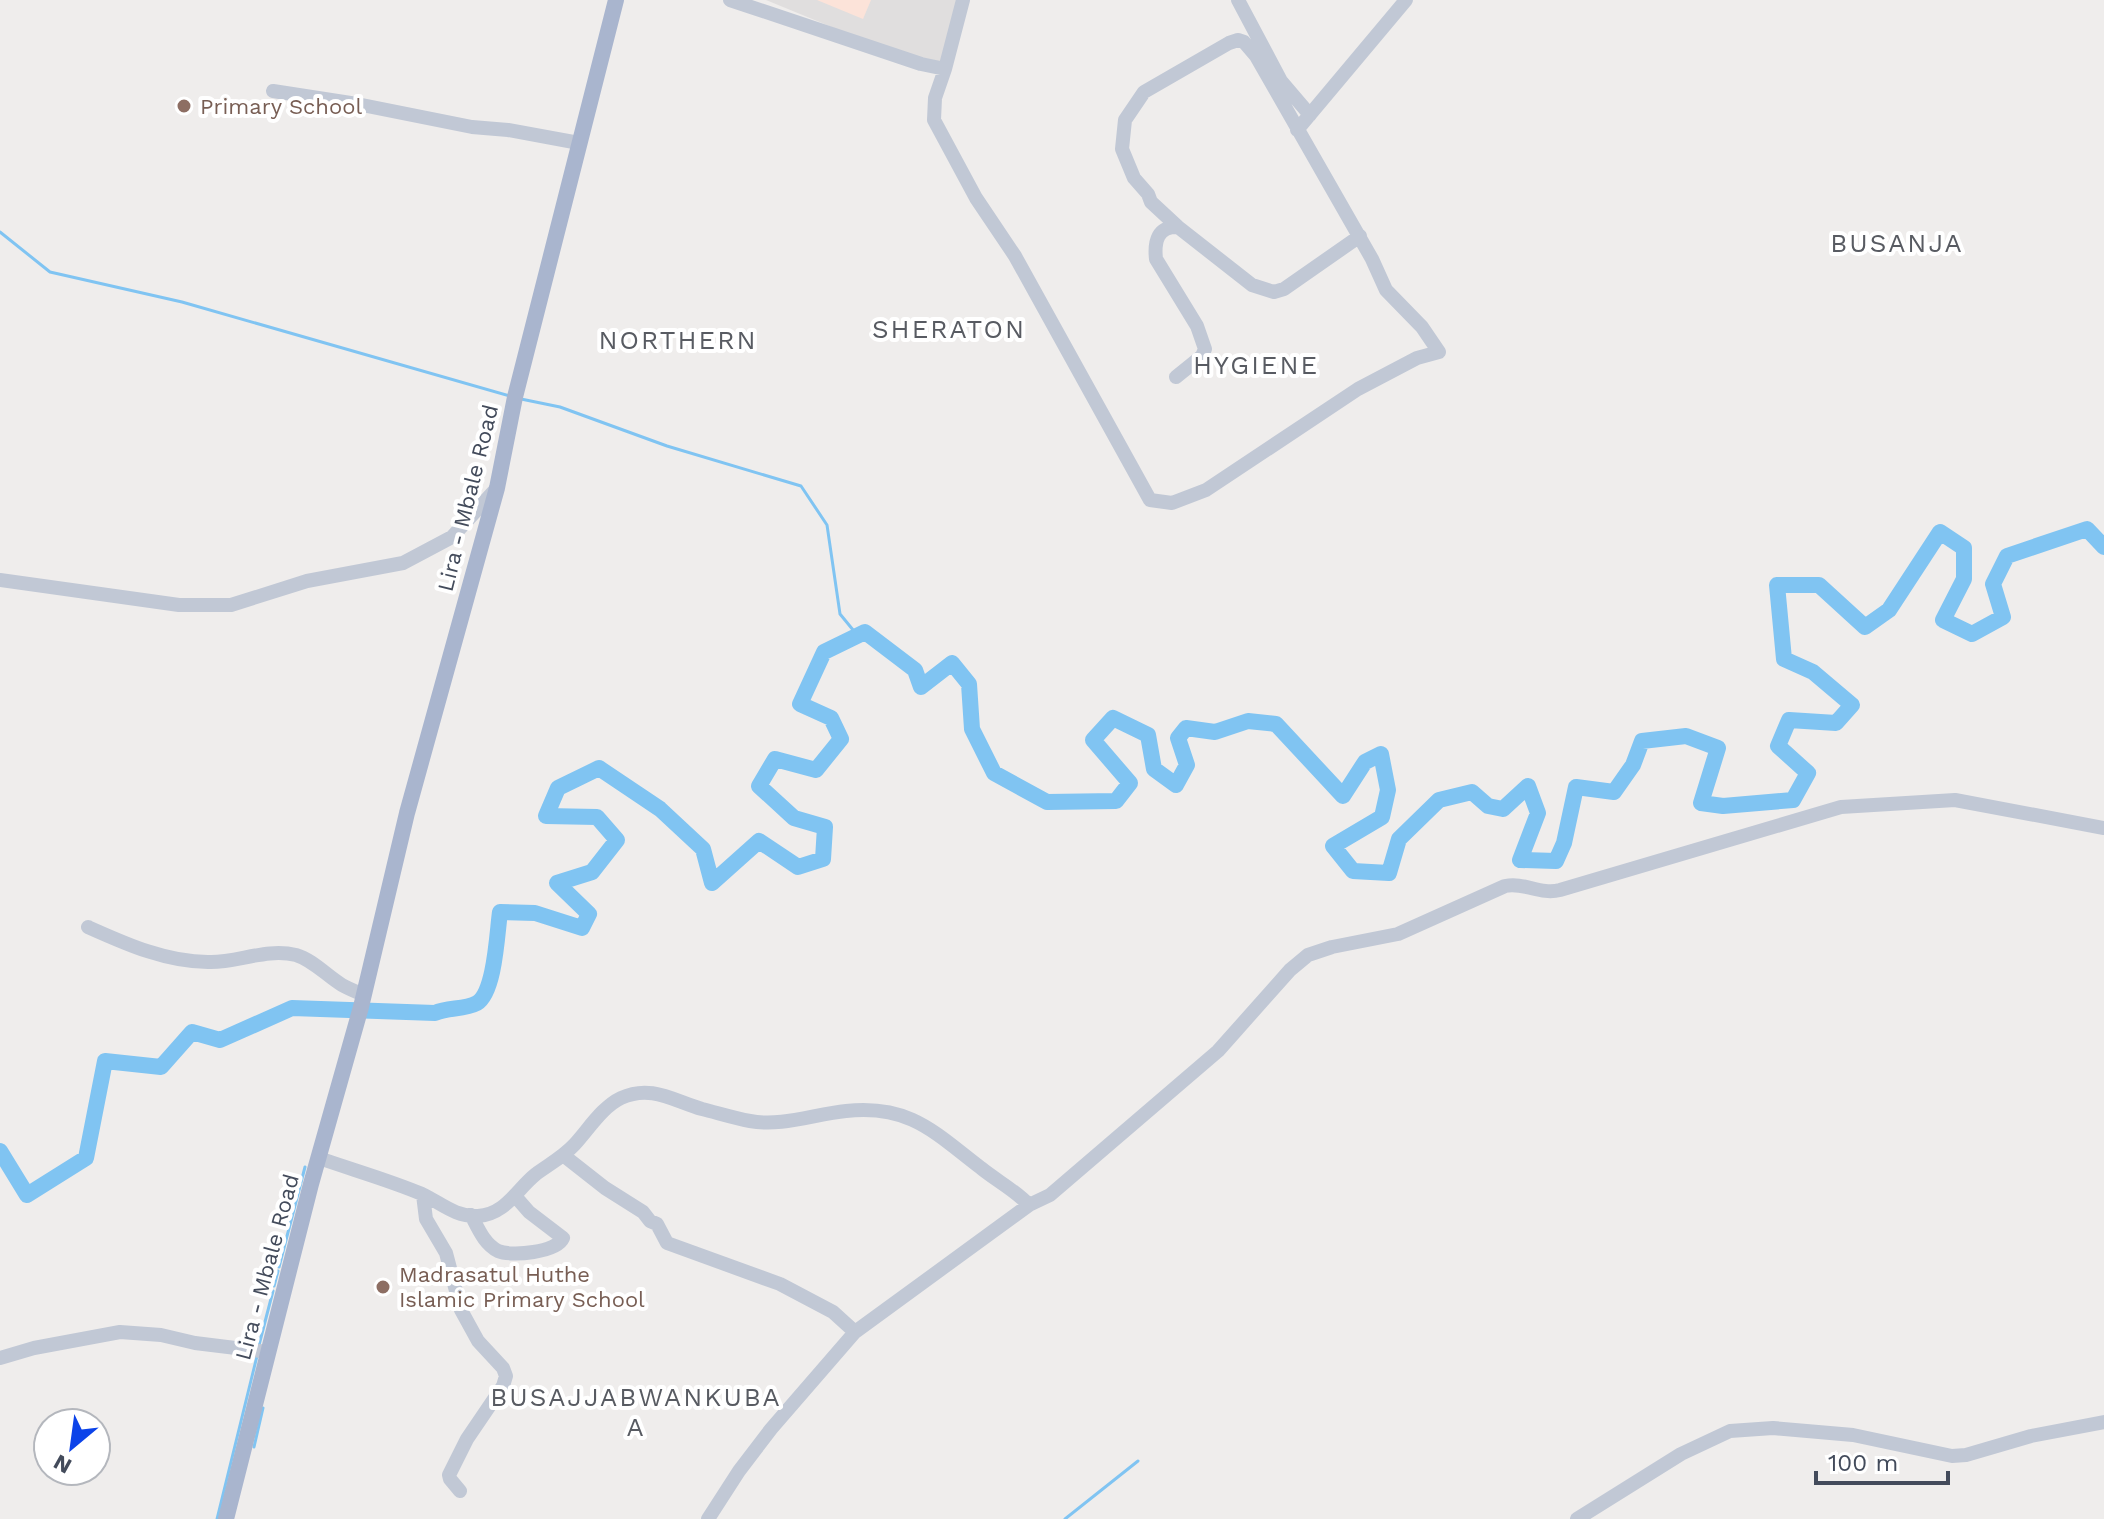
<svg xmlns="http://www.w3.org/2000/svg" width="2104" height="1519" viewBox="0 0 2104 1519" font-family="'Work Sans',sans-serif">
  <rect width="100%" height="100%" fill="#efedec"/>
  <path fill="#e0dede" d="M 766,0 L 959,0 L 944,64 L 907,58 Z"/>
  <path fill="#fce3d9" d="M 817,0 L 871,0 L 863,19 Z"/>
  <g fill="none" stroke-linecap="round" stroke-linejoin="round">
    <path stroke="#80c4f2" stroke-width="3" d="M 0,232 L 50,272 L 182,302 L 510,396
      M 521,399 L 560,407 L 667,446 L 801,486 L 827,525 L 840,614 L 858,636
      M 279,1267 L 305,1167
      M 274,1286 L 278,1271
      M 259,1345 L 273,1291
      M 254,1447 L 263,1408
      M 217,1519 L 257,1356
      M 1065,1519 L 1138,1461"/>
    <path stroke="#80c4f2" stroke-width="16" d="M 0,1151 L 27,1195 L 86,1158 L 105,1061 L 161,1067 L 192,1032 L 220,1040 L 292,1008 L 435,1013 C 448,1007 464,1010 477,1003 C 495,992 497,933 500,912 L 535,913 L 582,928 L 589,914 L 557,883 L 592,872 L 617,840 L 597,817 L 546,816 L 558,788 L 599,768 L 660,809 L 703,849 L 712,883 L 759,841 L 798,867 L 823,859 L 825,827 L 794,818 L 759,786 L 775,759 L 816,770 L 841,739 L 831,718 L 800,704 L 824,652 L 865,632 L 915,670 L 921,687 L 952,663 L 969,684 L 972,729 L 994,773 L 1047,802 L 1116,801 L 1130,783 L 1093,740 L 1113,718 L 1148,735 L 1154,769 L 1176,785 L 1187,765 L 1178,738 L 1186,728 L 1215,732 L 1248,721 L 1276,724 L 1343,796 L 1365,762 L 1381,754 L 1388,790 L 1382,817 L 1333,846 L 1353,871 L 1389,873 L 1399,839 L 1439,800 L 1472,792 L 1488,806 L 1503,809 L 1528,786 L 1538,813 L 1520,860 L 1556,861 L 1564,843 L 1576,787 L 1614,792 L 1633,765 L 1642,741 L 1686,736 L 1718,748 L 1701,803 L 1723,806 L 1793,800 L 1808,773 L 1778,746 L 1789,720 L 1836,723 L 1852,705 L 1813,672 L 1784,659 L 1777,585 L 1819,585 L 1865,627 L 1889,610 L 1940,532 L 1964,548 L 1964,579 L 1943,620 L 1972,634 L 2003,617 L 1993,584 L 2007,556 L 2087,529 L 2104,547"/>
    <path stroke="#c1c8d5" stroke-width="14" d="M 730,0 L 921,64 L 945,69 L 963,0
      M 1238,0 L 1281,81 L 1310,115
      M 945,69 L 935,98 L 934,120 L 976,198 L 1015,256 L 1150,500 L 1172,503 L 1206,490 L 1358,389 L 1417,358 L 1439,352 L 1422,327 L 1386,290 L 1372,259 L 1256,56 L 1244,42 L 1238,40 L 1229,43 L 1144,92 L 1125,120 L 1122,149 L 1134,178 L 1148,194 L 1151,202 L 1178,227 L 1252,285 L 1274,292 L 1284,289 L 1360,236
      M 273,91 L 357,104 L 472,127 L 508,130 L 579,143
      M 1297,130 L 1406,0
      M 1176,377 L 1202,356 L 1205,349 L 1197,326 L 1156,259 C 1154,241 1158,226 1178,227
      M 0,580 L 179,605 L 231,605 L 307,581 L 403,563 L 452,537 L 496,489
      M 88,927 C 126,944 168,963 211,962 C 239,962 267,948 296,955 C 313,960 327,976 342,985 C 349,989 357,992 364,995
      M 563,1155 L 605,1188 L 643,1212 L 650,1221 L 657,1224 L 667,1243 L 780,1284 L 833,1312 L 855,1332
      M 319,1158 C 353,1170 389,1180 422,1194 C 441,1203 455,1217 478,1216 C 506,1214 516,1190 536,1174 C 548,1165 563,1157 574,1145 C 588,1130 602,1107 621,1098 C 651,1084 674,1101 702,1109 C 718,1113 734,1118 750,1121 C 781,1127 815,1114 846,1111 C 910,1104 935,1133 981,1168 C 997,1181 1015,1190 1029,1205
      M 423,1195 L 426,1219 L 446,1253 L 461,1310 L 478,1341 L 503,1368 L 506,1376 L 503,1386 L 467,1439 L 449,1475 L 450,1479 L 460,1491
      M 471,1215 C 478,1228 484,1244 498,1251 C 512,1257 557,1252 563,1238 L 529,1212 L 515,1196
      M 0,1358 L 34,1348 L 120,1332 L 161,1335 L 195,1343 L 268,1352
      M 708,1519 L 739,1471 L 771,1429 L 855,1332 L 1029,1205 L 1050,1195 L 1218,1051 L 1290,970 L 1308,955 L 1332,947 L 1398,934 L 1505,886 C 1525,882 1540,895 1560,890 L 1841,807 L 1955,800 L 2104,828
      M 1577,1519 L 1681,1454 L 1730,1431 L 1773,1428 L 1853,1435 L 1952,1456 L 1966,1455 L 2031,1436 L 2104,1422"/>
    <path stroke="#a9b5ce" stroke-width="16" d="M 226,1519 L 311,1184 L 361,1007 L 407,813 L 497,488 L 515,397 L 616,0"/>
  </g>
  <g fill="#8d6e63" stroke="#fff" stroke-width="3">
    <circle cx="184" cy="106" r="8"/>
    <circle cx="383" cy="1287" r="8"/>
  </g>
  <g text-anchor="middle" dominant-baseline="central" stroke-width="8" stroke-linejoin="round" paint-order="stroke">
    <g font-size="22" fill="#785e54" stroke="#fff" text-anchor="start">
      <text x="200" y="106">Primary School</text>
      <text x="399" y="1274">Madrasatul Huthe<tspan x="399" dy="25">Islamic Primary School</tspan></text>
    </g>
    <g font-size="22" fill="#434b5b" stroke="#fff">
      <text transform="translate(468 498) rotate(-76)">Lira - Mbale Road</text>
      <text transform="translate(267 1267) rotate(-75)">Lira - Mbale Road</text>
    </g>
    <g font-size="26" letter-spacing="2" fill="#585b62" stroke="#fff">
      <text x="1897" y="243">BUSANJA</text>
      <text x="949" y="329">SHERATON</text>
      <text x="678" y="340">NORTHERN</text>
      <text x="1256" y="365">HYGIENE</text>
      <text x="636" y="1397">BUSAJJABWANKUBA<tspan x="636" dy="30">A</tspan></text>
    </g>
  </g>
  <g transform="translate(72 1447) rotate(209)"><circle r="38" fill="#ffffff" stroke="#b4b7bd" stroke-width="2"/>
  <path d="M0-6L14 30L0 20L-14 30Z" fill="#0c43e9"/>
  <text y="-12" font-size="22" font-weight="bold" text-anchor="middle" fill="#434b5b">N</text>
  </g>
  <path d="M1816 1471v12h132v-12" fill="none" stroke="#434b5b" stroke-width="4"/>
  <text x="1828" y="1471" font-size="24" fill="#434b5b" stroke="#ffffff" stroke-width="6" paint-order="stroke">100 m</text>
</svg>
